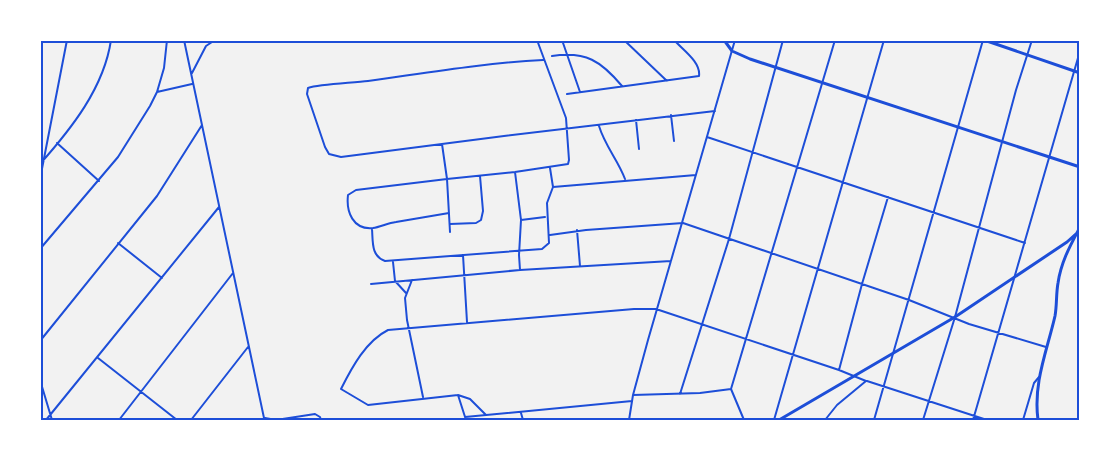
<svg xmlns="http://www.w3.org/2000/svg" width="1120" height="461" viewBox="0 0 1120 461" font-family="Quicksand,sans-serif">
  <rect width="100%" height="100%" fill="#f2f2f2"/>
  <g fill="none" stroke-linecap="round" stroke-linejoin="round">
    <path stroke="#1d4ed8" stroke-width="2" d="M 184,40 L 264,418
      M 562,40 L 580,92
      M 624,40 L 667,81
      M 552,56 C 586,51 601,61 622,86
      M 543,60 C 484,63 426,73 368,81 C 353,83 320,84 308,88 L 307,94 L 325,147 L 329,154 L 341,157 L 504,136 L 715,111
      M 192,73 L 206,46 L 215,40
      M 157,92 L 192,84
      M 567,94 L 699,76 C 701,62 683,50 674,40
      M 671,115 L 674,141
      M 636,120 L 639,149
      M 599,126 C 605,146 618,160 625,179
      M 707,137 L 1025,243
      M 57,143 L 99,181
      M 442,144 L 447,179 L 450,232
      M 40,164 C 71,129 104,88 111,40
      M 515,172 L 521,220 L 519,255 L 520,270
      M 40,179 L 67,40
      M 553,187 L 696,175
      M 449,213 C 431,216 414,219 396,222 C 388,223 380,227 373,228 C 353,230 346,212 348,195 L 356,190 L 447,179 L 515,172 L 568,164 L 569,160 L 566,118 L 537,40
      M 521,220 L 545,217
      M 450,224 L 476,223 L 481,220 L 483,211 L 480,176
      M 372,229 C 373,242 371,256 385,261 L 542,249 L 549,243 L 547,203 L 553,187 L 550,168
      M 577,230 L 580,266
      M 550,235 L 586,230 L 683,223 L 909,300 L 969,324 L 1046,347
      M 118,243 L 162,278
      M 40,249 L 118,157 L 150,106 L 157,92 L 164,68 L 167,40
      M 463,255 L 467,322
      M 393,262 L 395,281 L 406,293
      M 412,280 L 405,298 L 407,320 L 423,397
      M 371,284 L 520,270 L 671,261
      M 40,341 L 157,196 L 202,125
      M 98,358 L 177,420
      M 40,380 L 52,420
      M 867,381 L 987,420
      M 680,394 L 729,239 L 783,40
      M 458,395 L 466,420
      M 633,395 L 700,393 L 731,389
      M 521,413 L 523,420
      M 486,415 L 470,399 L 458,395 L 368,405 L 341,389 C 352,367 366,341 388,330 L 634,309 L 656,309 L 839,370
      M 465,417 L 632,401
      M 265,418 L 276,420 L 315,414 L 320,417 L 321,420
      M 46,420 L 219,207
      M 119,420 L 233,273
      M 191,420 L 248,347
      M 629,420 L 633,395 L 648,340 L 735,40
      M 744,420 L 731,389 L 835,40
      M 774,420 L 884,40
      M 825,420 L 837,405 L 866,381 L 839,370 L 862,284 L 888,197
      M 874,420 L 983,40
      M 923,420 L 955,317 L 1016,90 L 1032,40
      M 973,420 L 1080,51
      M 1023,420 L 1034,383 L 1039,377"/>
    <path stroke="#1d4ed8" stroke-width="3" d="M 724,40 L 732,51 L 750,59 L 1080,167
      M 984,40 L 1080,73
      M 779,420 L 955,317 L 1067,242 L 1077,233
      M 1038,420 C 1033,383 1047,351 1055,316 C 1057,305 1056,294 1058,283 C 1061,262 1070,246 1080,227"/>
  </g>
  <rect width="1120" height="461" fill="none" stroke="#ffffff" stroke-width="84"/>
  <rect x="42" y="42" width="1036" height="377" fill="none" stroke="#1d4ed8" stroke-width="2"/>
</svg>
